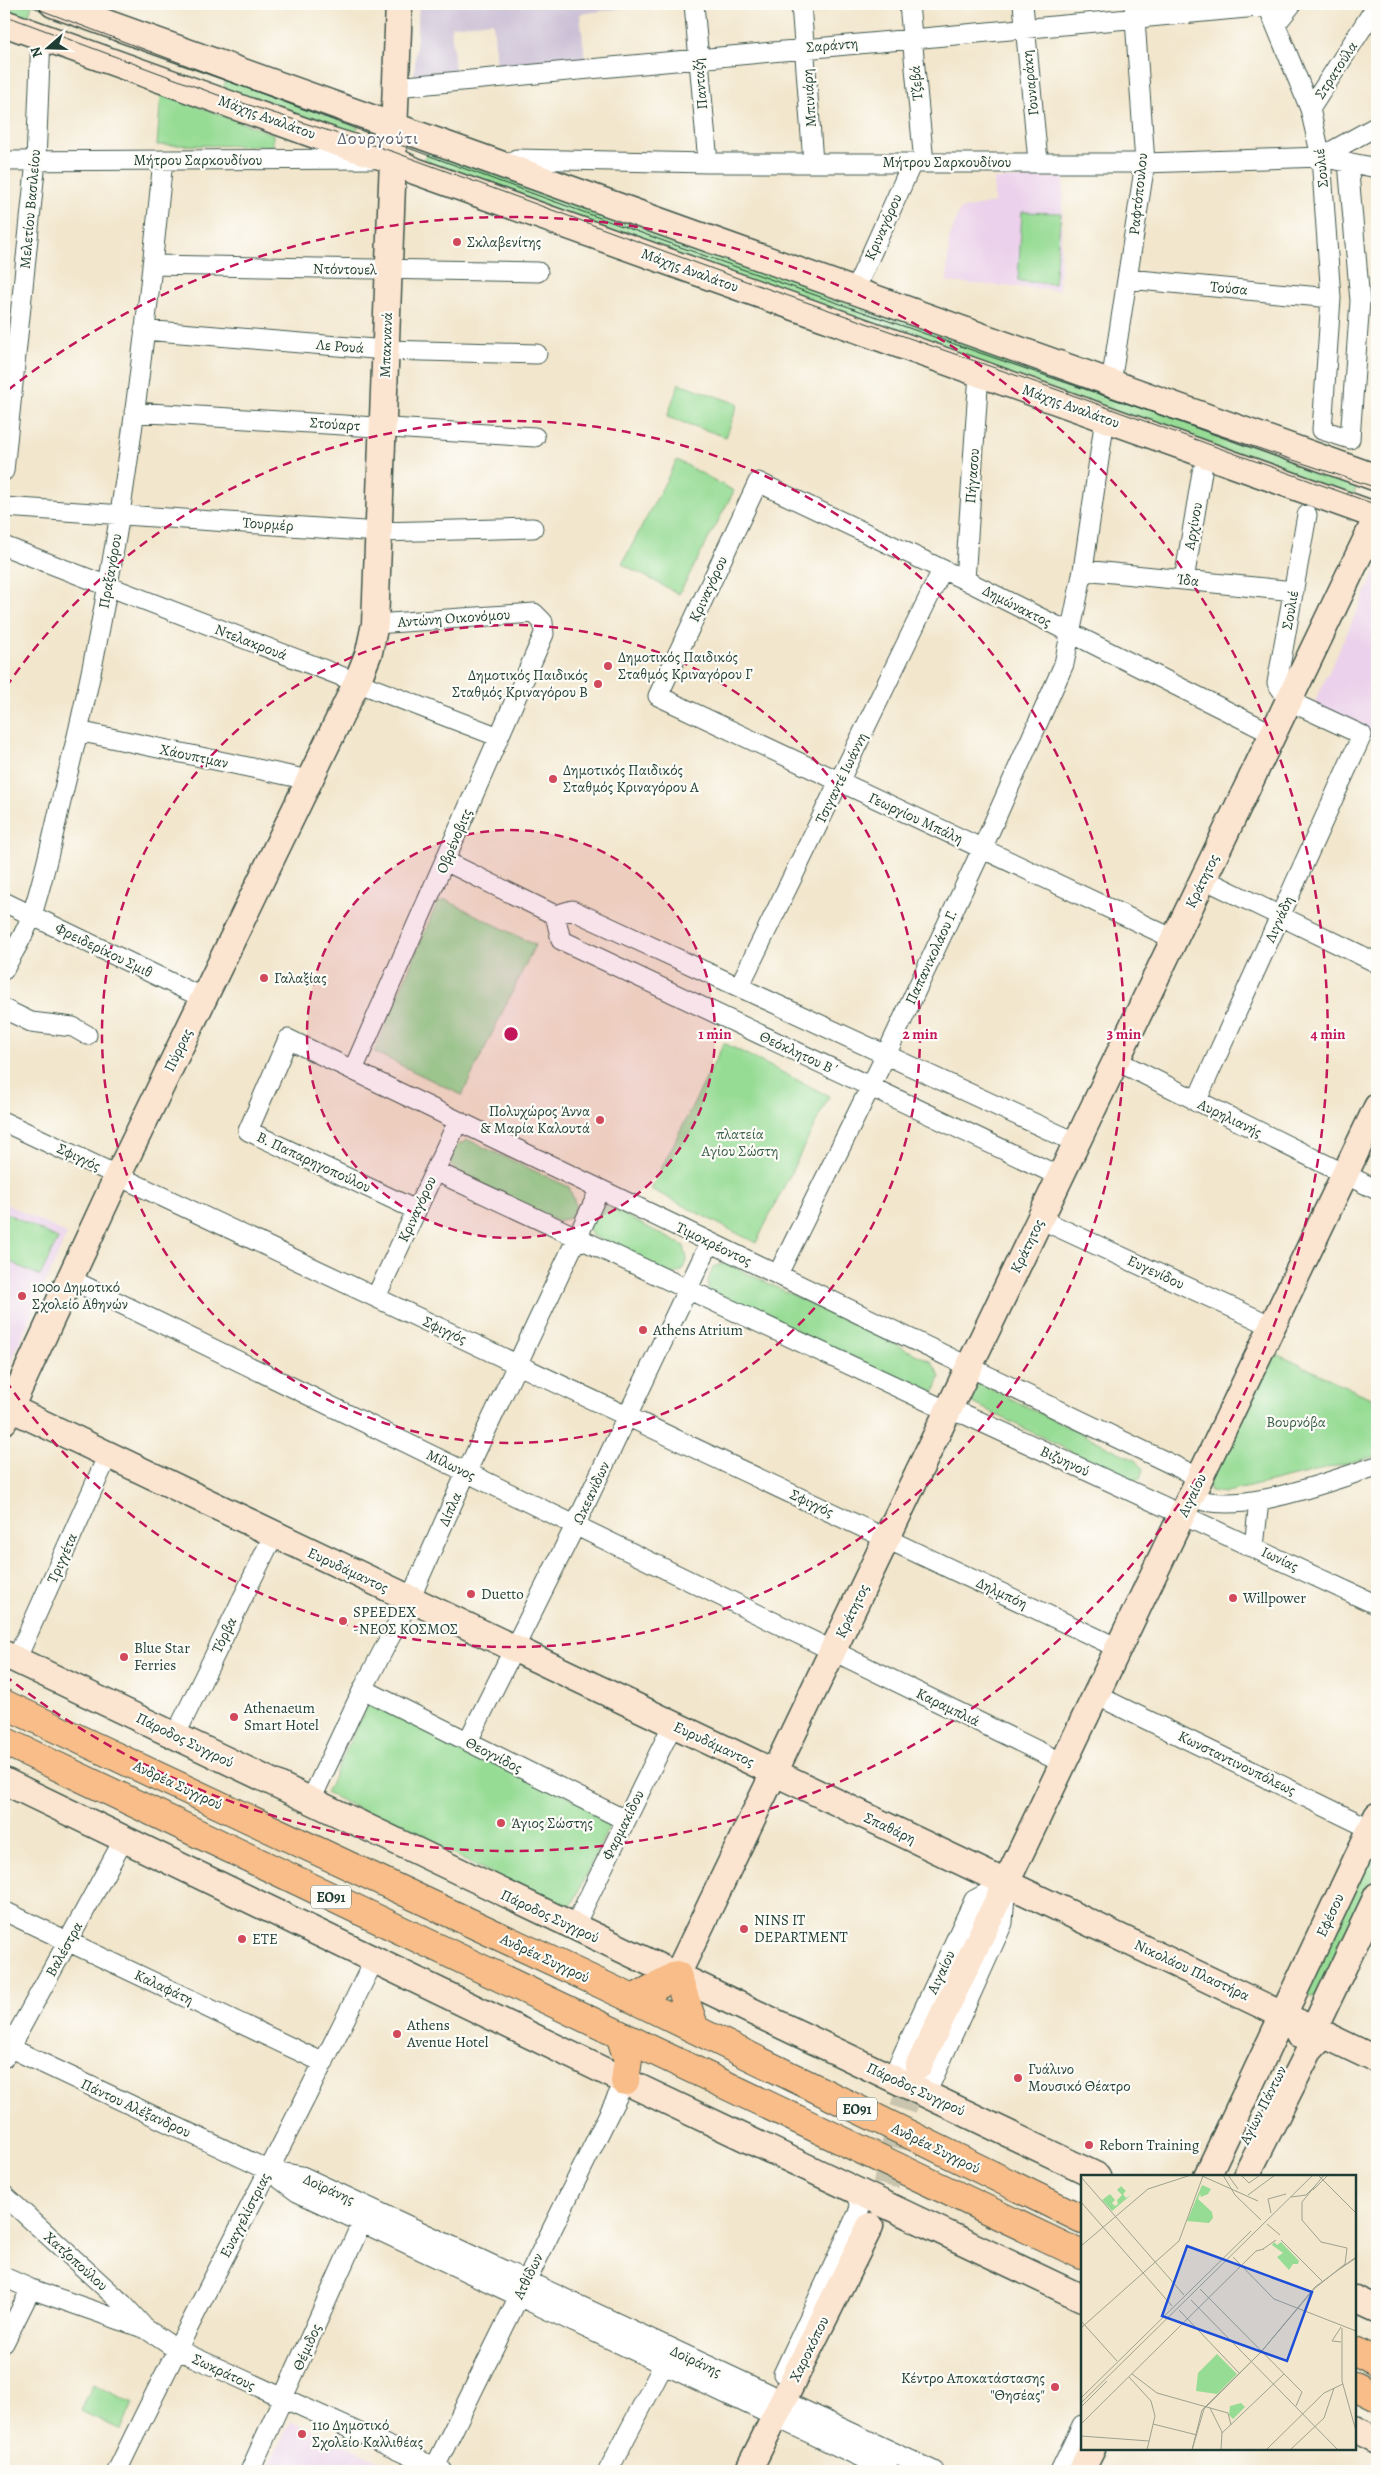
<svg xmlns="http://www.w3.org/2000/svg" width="1381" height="2475" viewBox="0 0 1381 2475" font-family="Alegreya,serif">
  <rect width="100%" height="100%" fill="#fdfcf7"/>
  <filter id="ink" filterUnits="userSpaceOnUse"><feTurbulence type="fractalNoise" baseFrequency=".02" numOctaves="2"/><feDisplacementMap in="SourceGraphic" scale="10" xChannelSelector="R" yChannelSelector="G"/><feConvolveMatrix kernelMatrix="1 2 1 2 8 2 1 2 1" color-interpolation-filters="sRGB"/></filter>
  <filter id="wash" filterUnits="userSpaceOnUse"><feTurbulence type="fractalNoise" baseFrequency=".0096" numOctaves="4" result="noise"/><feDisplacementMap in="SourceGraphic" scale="20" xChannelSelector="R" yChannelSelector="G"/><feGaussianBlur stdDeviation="1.12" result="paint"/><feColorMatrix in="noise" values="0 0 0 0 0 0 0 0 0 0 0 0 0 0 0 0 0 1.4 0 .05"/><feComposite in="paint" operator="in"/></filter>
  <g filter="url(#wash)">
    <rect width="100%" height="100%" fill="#f2e6cc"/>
    <path fill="#ebd1eb" d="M 1064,177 L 1059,290 L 947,282 L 949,239 L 959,212 L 961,209 L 994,203 L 994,179 Z
      M 1377,568 L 1377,735 L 1313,706 Z
      M 4,1203 L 67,1234 L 4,1379 Z
      M 291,2421 L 403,2471 L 266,2471 Z"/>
    <path fill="#cbbfd5" d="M 419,4 L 624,4 L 624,8 L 580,14 L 585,59 L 566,61 L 497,67 L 493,22 L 451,26 L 455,71 L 414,76 Z"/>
    <path fill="#97dc95" stroke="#5b8c64" d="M 4,4 L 32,5 L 25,27 L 4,20 Z
      M 227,77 L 359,127 L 346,140 L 220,97 Z
      M 161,93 L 273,134 L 273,146 L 157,145 Z
      M 429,151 L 1360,478 L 1351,500 L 424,167 L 424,158 Z
      M 1022,212 L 1061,213 L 1054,284 L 1018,281 Z
      M 679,383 L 738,404 L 726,437 L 667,417 Z
      M 677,460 L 734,491 L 679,594 L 622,564 Z
      M 446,900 L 535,945 L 462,1095 L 374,1052 L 437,903 Z
      M 724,1043 L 829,1096 L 756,1243 L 651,1189 Z
      M 468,1140 L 569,1187 L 576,1206 L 570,1218 L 556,1221 L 461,1176 L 450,1164 L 455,1146 Z
      M 605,1205 L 684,1246 L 687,1259 L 682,1271 L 671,1275 L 591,1235 L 588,1223 L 593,1211 Z
      M 4,1212 L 58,1239 L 40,1276 L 4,1259 Z
      M 726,1263 L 932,1362 L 940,1377 L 935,1391 L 920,1394 L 708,1292 L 708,1280 L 713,1267 Z
      M 1279,1355 L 1377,1401 L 1377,1456 L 1224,1493 L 1210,1491 L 1206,1482 L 1267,1360 Z
      M 981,1384 L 1135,1460 L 1143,1470 L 1140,1479 L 1130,1481 L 969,1401 L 966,1393 L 970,1386 Z
      M 370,1700 L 613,1818 L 569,1911 L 326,1793 Z
      M 1370,1857 L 1376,1859 L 1377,1868 L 1317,1995 L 1312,1997 L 1305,1993 Z
      M 93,2384 L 133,2403 L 121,2430 L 81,2411 Z"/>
  </g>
  <g filter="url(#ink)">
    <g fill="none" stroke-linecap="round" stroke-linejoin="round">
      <path stroke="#c8c4ae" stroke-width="26" stroke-dasharray="26 13" stroke-linecap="butt" d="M 872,2222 L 884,2192 L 902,2111 L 918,2067"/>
      <defs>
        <path id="street" d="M 694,4 L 708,163
          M 801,4 L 813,162
          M 909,4 L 924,163
          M 1023,4 L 1038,161
          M 1267,4 L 1310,109 L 1321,157 L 1331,298 L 1322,430 L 1350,439 L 1360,301 L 1348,162
          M 1276,24 L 1292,4
          M 396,87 L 1268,6
          M 1310,109 L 1377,5
          M 1321,157 L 1377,126
          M 516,159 L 708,163 L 1145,163 L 1321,157 L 1377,168
          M 4,161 L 372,159
          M 153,265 L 538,272
          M 1128,279 L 1331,298
          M 854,292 L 912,163
          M 144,330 L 386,350 L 537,354
          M 1111,383 L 1145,163 L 1134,5
          M 134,412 L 535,437
          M 4,471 L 36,161 L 41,36
          M 4,507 L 379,532 L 533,528
          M 4,546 L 499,737
          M 1083,570 L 1294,591
          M 965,580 L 979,373
          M 1184,580 L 1202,472
          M 78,731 L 309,780
          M 445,861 L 555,915 L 572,910 L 1077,1143
          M 1204,879 L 1377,963
          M 4,902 L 203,998
          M 555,915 L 561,940 L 1061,1177
          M 1174,939 L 658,696 L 758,482 L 965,580 L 1273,734
          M 4,970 C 13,952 26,933 32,914 C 48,866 57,814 70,765 C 119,567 143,363 163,160
          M 739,987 L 942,570
          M 4,1009 L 31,1022 L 73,1027 L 87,1035
          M 1117,1061 L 1377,1190
          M 353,1070 L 544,634 L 543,622 L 534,613 L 375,624
          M 1196,1102 L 1362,735 L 1289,701 L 1277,683 L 1307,515
          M 4,1122 L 1118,1648
          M 435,1171 L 948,1411 L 966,1415 L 1377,1605
          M 416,1210 L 248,1131 L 288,1039 L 1200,1478
          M 1040,1219 L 1272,1326
          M 778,1274 L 886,1055 L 982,849 L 1064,664 L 1083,570 L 1105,418
          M 70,1279 L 1063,1763
          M 376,1297 L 458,1121
          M 1190,1497 C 1242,1517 1325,1482 1377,1466
          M 1254,1547 L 1259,1501
          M 16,1660 L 108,1455
          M 363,1689 L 625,1820
          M 1096,1695 L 1377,1832
          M 175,1736 L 274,1534
          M 468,1741 L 575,1526 L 710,1242
          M 310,1802 L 363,1689 L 410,1599 L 466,1473 L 600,1189
          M 4,1911 L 324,2063
          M 574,1927 L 673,1724
          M 4,2045 L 268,2170 L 297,2192 L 890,2471
          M 4,2058 L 124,1839
          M 892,2078 L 974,1900 L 1006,1883
          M 926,2094 L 1003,1923 L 1005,1894
          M 269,2170 L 302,2176 L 934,2471
          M 4,2195 L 123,2304 L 143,2326
          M 4,2277 L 31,2289 L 146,2329 L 176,2349 L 443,2471
          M 4,2343 L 31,2289
          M 783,2374 L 860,2208 L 855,2190
          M 117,2471 C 200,2299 291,2132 374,1960
          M 250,2471 L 362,2222
          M 433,2471 L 625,2081
          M 608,2471 L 664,2364
          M 1060,2471 L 1082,2425"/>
        <path id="secondary" d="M 53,4 L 1377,478
          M 4,23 L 332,141 L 393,160 L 415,171 L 1377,516
          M 4,1405 L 1377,2060
          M 4,1421 L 118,1175 L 357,682 L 369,652 L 375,624 L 399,4
          M 4,1654 L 1097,2176
          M 4,1781 L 625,2081 L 1082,2298
          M 677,1975 L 1377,517
          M 1299,2035 L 1314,2029 L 1377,1896
          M 918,2067 L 1377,1107
          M 1207,2176 L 1377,1816
          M 1246,2176 L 1309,2051 L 1321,2038 L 1328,2036
          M 1355,2299 L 1377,2309
          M 1355,2429 L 1377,2440
          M 748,2471 L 870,2226
          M 1081,2471 L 1092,2449"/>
        <path id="highway" d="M 4,1704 L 633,1999 L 1082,2219
          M 4,1741 L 1082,2255
          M 633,1999 L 677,1975 L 695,2029
          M 620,2035 L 628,2060 L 625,2081
          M 1355,2351 L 1377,2362
          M 1355,2386 L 1377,2397"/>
      </defs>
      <use href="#street" stroke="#3f564b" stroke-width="21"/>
      <use href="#secondary" stroke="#3f564b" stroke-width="29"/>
      <use href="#highway" stroke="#3f564b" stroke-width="30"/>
      <use href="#street" stroke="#fff" stroke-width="19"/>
      <use href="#secondary" stroke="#fce5d0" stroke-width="26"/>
      <use href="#highway" stroke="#f8bd89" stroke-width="28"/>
      <path stroke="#1f3d34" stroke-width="1" d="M 25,4 C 472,175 923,337 1377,488
        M 4,15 L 218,95 L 394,152 L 743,280 L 1078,397 L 1377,505"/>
    </g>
  </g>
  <circle cx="511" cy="1034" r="204" fill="#c2185b" fill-opacity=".12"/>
  <g fill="none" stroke="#c2185b" stroke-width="2.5" stroke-dasharray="9 6">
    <circle cx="511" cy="1034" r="204"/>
    <circle cx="511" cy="1034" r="409"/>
    <path d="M6 687A613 613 0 1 1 6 1381"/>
    <path d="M8 390A817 817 0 1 1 8 1678"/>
  </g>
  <g fill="#d1495b" stroke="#fdfcf7" stroke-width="2">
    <circle cx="457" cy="242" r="5"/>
    <circle cx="608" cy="666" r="5"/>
    <circle cx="598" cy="684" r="5"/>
    <circle cx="553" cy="779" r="5"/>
    <circle cx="264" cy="978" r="5"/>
    <circle cx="600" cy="1120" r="5"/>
    <circle cx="22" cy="1296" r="5"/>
    <circle cx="643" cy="1330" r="5"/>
    <circle cx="471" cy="1594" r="5"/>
    <circle cx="1233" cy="1598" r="5"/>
    <circle cx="343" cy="1621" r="5"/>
    <circle cx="124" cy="1657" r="5"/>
    <circle cx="234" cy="1717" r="5"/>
    <circle cx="501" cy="1823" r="5"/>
    <circle cx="744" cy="1929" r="5"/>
    <circle cx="242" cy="1939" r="5"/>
    <circle cx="397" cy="2034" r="5"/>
    <circle cx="1018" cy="2078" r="5"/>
    <circle cx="1089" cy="2145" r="5"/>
    <circle cx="1055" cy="2387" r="5"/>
    <circle cx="302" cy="2434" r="5"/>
  </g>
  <g text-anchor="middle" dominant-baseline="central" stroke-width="4.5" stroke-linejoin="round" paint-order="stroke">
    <g fill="#fdfcf7" stroke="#62766e" stroke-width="1">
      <rect x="311" y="1885.5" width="40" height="23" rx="4"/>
      <rect x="837" y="2097.5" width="40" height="23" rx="4"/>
    </g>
    <g font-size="14" font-weight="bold" fill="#1f3d34">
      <text x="331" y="1897">ΕΟ91</text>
      <text x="857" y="2109">ΕΟ91</text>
    </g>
    <g font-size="15" fill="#1f3d34" stroke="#fdfcf7">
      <text transform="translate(832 45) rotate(-5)">Σαράντη</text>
      <text transform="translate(1336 70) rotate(-57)">Στρατούλα</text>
      <text transform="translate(916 83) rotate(-95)">Τζεβά</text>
      <text transform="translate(1030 83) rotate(-96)">Γουναράκη</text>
      <text transform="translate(700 84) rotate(-95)">Πανταζή</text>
      <text transform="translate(809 98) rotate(-94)">Μπινιάρη</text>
      <text transform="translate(267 117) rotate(20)">Μάχης Αναλάτου</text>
      <text x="198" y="160">Μήτρου Σαρκουδίνου</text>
      <text x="947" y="162">Μήτρου Σαρκουδίνου</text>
      <text transform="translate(1321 168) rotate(-96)">Σουλιέ</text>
      <text transform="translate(1138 194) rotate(-84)">Ραφτόπουλου</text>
      <text transform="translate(30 209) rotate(-85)">Μελετίου Βασιλείου</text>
      <text transform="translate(883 227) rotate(-66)">Κριναγόρου</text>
      <text transform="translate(345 269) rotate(1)">Ντόντουελ</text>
      <text transform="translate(690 270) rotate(20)">Μάχης Αναλάτου</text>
      <text transform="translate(1229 288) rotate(5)">Τούσα</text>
      <text transform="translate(386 345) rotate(-88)">Μπακνανά</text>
      <text transform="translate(340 346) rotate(5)">Λε Ρουά</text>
      <text transform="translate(1071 406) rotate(20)">Μάχης Αναλάτου</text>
      <text transform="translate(335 424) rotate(4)">Στούαρτ</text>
      <text transform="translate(972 476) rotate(-86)">Πήγασου</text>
      <text transform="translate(268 524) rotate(4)">Τουρμέρ</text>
      <text transform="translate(1193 526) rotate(-80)">Αρχίνου</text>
      <text transform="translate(110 571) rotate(-80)">Πραξαγόρου</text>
      <text transform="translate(1188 580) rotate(6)">Ίδα</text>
      <text transform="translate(708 589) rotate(-65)">Κριναγόρου</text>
      <text transform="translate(1017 606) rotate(27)">Δημώνακτος</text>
      <text transform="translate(1290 610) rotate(-80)">Σουλιέ</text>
      <text transform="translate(454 618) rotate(-4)">Αντώνη Οικονόμου</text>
      <text transform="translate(251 642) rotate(21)">Ντελακρουά</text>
      <text transform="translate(194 756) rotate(12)">Χάουπτμαν</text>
      <text transform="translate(841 778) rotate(-64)">Τσιγαντέ Ιωάννη</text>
      <text transform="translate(916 818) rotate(25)">Γεωργίου Μπάλη</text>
      <text transform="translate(454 841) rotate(-67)">Οβρένοβιτς</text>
      <text transform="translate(1202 881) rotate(-64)">Κράτητος</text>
      <text transform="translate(1279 919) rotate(-66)">Λιγνάδη</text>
      <text transform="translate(104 950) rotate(26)">Φρειδερίκου Σμιθ</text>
      <text transform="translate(931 957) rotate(-65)">Παπανικολάου Γ.</text>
      <text transform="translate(178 1050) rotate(-64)">Πύρρας</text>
      <text transform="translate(799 1053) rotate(25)">Θεόκλητου Β΄</text>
      <text transform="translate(1230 1118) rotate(26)">Αυρηλιανής</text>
      <text transform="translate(79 1157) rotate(25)">Σφιγγός</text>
      <text transform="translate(314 1162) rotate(25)">Β. Παπαρηγοπούλου</text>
      <text transform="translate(417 1209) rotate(-65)">Κριναγόρου</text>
      <text transform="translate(714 1244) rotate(26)">Τιμοκρέοντος</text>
      <text transform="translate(1027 1246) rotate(-64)">Κράτητος</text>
      <text transform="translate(1156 1272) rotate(25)">Ευγενίδου</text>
      <text transform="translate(445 1330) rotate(25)">Σφιγγός</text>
      <text transform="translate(1065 1461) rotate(25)">Βιζυηνού</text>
      <text transform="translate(451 1465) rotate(26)">Μίλωνος</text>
      <text transform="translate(591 1493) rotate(-65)">Ωκεανίδων</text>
      <text transform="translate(1192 1495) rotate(-64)">Αιγαίου</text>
      <text transform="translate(812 1503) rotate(25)">Σφιγγός</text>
      <text transform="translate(450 1509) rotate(-66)">Δίπλα</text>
      <text transform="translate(62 1558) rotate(-66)">Τριγγέτα</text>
      <text transform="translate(1280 1559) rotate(25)">Ιωνίας</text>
      <text transform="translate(348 1570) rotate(25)">Ευρυδάμαντος</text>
      <text transform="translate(1002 1593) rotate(25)">Δηλμπόη</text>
      <text transform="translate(852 1611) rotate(-64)">Κράτητος</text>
      <text transform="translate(224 1635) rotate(-64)">Τόρβα</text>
      <text transform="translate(948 1707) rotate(26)">Καραμπλιά</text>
      <text transform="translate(185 1740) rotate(26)">Πάροδος Συγγρού</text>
      <text transform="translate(714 1744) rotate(25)">Ευρυδάμαντος</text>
      <text transform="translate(494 1755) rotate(27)">Θεογνίδος</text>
      <text transform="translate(1237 1763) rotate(26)">Κωνσταντινουπόλεως</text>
      <text transform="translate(178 1785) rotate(25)">Ανδρέα Συγγρού</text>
      <text transform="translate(623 1825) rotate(-64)">Φαρμακίδου</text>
      <text transform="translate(890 1828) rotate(25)">Σπαθάρη</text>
      <text transform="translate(1330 1915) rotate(-65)">Εφέσου</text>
      <text transform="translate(550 1916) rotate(25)">Πάροδος Συγγρού</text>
      <text transform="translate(64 1949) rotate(-61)">Βαλέστρα</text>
      <text transform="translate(545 1958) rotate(25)">Ανδρέα Συγγρού</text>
      <text transform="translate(1192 1970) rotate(25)">Νικολάου Πλαστήρα</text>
      <text transform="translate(941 1972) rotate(-65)">Αιγαίου</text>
      <text transform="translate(164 1987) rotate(25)">Καλαφάτη</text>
      <text transform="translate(916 2089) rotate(25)">Πάροδος Συγγρού</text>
      <text transform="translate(1263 2105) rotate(-63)">Αγίων Πάντων</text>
      <text transform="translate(136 2108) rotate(25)">Πάντου Αλέξανδρου</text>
      <text transform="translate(936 2148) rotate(26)">Ανδρέα Συγγρού</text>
      <text transform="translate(329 2189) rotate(24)">Δοϊράνης</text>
      <text transform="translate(245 2215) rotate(-63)">Ευαγγελίστριας</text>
      <text transform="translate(76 2261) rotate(42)">Χατζοπούλου</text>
      <text transform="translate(528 2276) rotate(-64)">Ατθίδων</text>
      <text transform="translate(307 2347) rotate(-66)">Θέμιδος</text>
      <text transform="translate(809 2349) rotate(-64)">Χαροκόπου</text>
      <text transform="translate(696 2361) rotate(25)">Δοϊράνης</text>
      <text transform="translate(224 2372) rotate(25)">Σωκράτους</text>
    </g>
    <g font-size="15" fill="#1f3d34" stroke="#fdfcf7" text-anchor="start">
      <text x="467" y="242">Σκλαβενίτης</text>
      <text x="618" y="657">Δημοτικός Παιδικός<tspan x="618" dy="17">Σταθμός Κριναγόρου Γ</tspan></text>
      <text x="588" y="675" text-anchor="end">Δημοτικός Παιδικός<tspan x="588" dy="17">Σταθμός Κριναγόρου Β</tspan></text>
      <text x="563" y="770">Δημοτικός Παιδικός<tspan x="563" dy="17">Σταθμός Κριναγόρου Α</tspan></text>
      <text x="274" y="978">Γαλαξίας</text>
      <text x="590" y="1111" text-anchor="end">Πολυχώρος Άννα<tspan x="590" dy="17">&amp; Μαρία Καλουτά</tspan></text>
      <text x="32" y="1287">100ο Δημοτικό<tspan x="32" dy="17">Σχολείο Αθηνών</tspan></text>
      <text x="653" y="1330">Athens Atrium</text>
      <text x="481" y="1594">Duetto</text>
      <text x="1243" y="1598">Willpower</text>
      <text x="353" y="1612">SPEEDEX<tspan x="353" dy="17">-ΝΕΟΣ ΚΟΣΜΟΣ</tspan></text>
      <text x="134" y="1648">Blue Star<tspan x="134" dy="17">Ferries</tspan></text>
      <text x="244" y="1708">Athenaeum<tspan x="244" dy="17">Smart Hotel</tspan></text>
      <text x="511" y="1823">Άγιος Σώστης</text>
      <text x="754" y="1920">NINS IT<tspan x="754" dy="17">DEPARTMENT</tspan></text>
      <text x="252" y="1939">ETE</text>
      <text x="407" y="2025">Athens<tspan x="407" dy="17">Avenue Hotel</tspan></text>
      <text x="1028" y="2069">Γυάλινο<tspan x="1028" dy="17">Μουσικό Θέατρο</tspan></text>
      <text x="1099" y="2145">Reborn Training</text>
      <text x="1045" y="2378" text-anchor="end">Κέντρο Αποκατάστασης<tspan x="1045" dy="17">"Θησέας"</tspan></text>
      <text x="312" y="2425">11ο Δημοτικό<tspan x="312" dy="17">Σχολείο Καλλιθέας</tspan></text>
    </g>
    <g font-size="15" fill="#375d47" stroke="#fdfcf7">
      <text x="740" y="1134">πλατεία<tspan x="740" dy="17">Αγίου Σώστη</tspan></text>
      <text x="1296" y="1422">Βουρνόβα</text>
    </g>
    <g font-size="18" letter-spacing="1" fill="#616571" stroke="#fdfcf7">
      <text x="378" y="138">Δουργούτι</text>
    </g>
  </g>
  <g transform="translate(1081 2175)">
    <rect width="275" height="275" fill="#f2e6cc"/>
    <path d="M 121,10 L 130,14 L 127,19 L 120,22 L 119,19 L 117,24 L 131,37 L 132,43 L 128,48 L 106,46 ZM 40,11 L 45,16 L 42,19 L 45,23 L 50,20 L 31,36 L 21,25 L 29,19 L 34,25 L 31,28 L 34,31 L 37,29 L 36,25 L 41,20 L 36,15 ZM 193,67 L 196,70 L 200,67 L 218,86 L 217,89 L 212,89 L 208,95 L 196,82 L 202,78 L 191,70 ZM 136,179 L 156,199 L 136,219 L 115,216 L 117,198 ZM 160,228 L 164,232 L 152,244 L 148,240 L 149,231 Z" fill="#97dc95"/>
    <path fill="none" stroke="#9ea28f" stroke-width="1" d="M 119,0 L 177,26M 142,0 L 154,20 L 180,45M 147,0 L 157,14M 160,0 L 168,8 L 179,0M 237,0 L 275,38M 0,2 L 103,120M 232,15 L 247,0M 167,20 L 194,0M 210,22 L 225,20 L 233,12M 0,27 L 91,131M 190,38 L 187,24 L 205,19M 186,49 L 199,60M 200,65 L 242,107M 0,71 L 67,14 L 110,0M 182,74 L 195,65M 152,82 L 193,124 L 275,156M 260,93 L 275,83M 119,114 L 221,217 L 215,231M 110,125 L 257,275M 98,135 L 159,199M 0,146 L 36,186M 260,152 L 251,166 L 260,167M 0,153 L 98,66 L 122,1M 261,153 L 261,206 L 275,256M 51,199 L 76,218 L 147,238 L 150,250M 48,202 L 70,226 L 74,241 L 66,275M 0,223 L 170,56M 0,228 L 232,0M 0,232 L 26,206M 129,233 L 141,257 L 140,275M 0,249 L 175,76 L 183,74M 72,249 L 116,260M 141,258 L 203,199M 0,261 L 68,266M 111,275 L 121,235 L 180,177 L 234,112 L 275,82M 111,275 L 123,234 L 180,177 L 233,114 L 264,89 L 266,73 L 240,67 L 221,45 L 221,27 L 243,0M 185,275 L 243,218 L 262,209M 209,275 L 243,243 L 253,213"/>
    <path fill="#1d4ed8" fill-opacity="0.15" stroke="#1d4ed8" stroke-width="2.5" d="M 106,71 L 231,117 L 206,186 L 81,141 Z"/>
    <rect width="275" height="275" fill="none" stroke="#1f3d34" stroke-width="2.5"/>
  </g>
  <circle cx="511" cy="1034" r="8" fill="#c2185b" stroke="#fdfcf7" stroke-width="2.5"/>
  <g font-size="15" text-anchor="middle" font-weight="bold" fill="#c2185b" stroke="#fdfcf7" stroke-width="4.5" stroke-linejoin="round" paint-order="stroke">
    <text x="715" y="1039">1 min</text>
    <text x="920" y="1039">2 min</text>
    <text x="1124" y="1039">3 min</text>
    <text x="1328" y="1039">4 min</text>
  </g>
  <rect width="1381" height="2475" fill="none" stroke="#fdfcf7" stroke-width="20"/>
  <g transform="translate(48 48) rotate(250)" stroke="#fdfcf7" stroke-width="4" paint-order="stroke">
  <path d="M0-4L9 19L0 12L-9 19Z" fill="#1f3d34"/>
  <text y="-8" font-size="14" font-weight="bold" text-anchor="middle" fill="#1f3d34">N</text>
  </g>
</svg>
